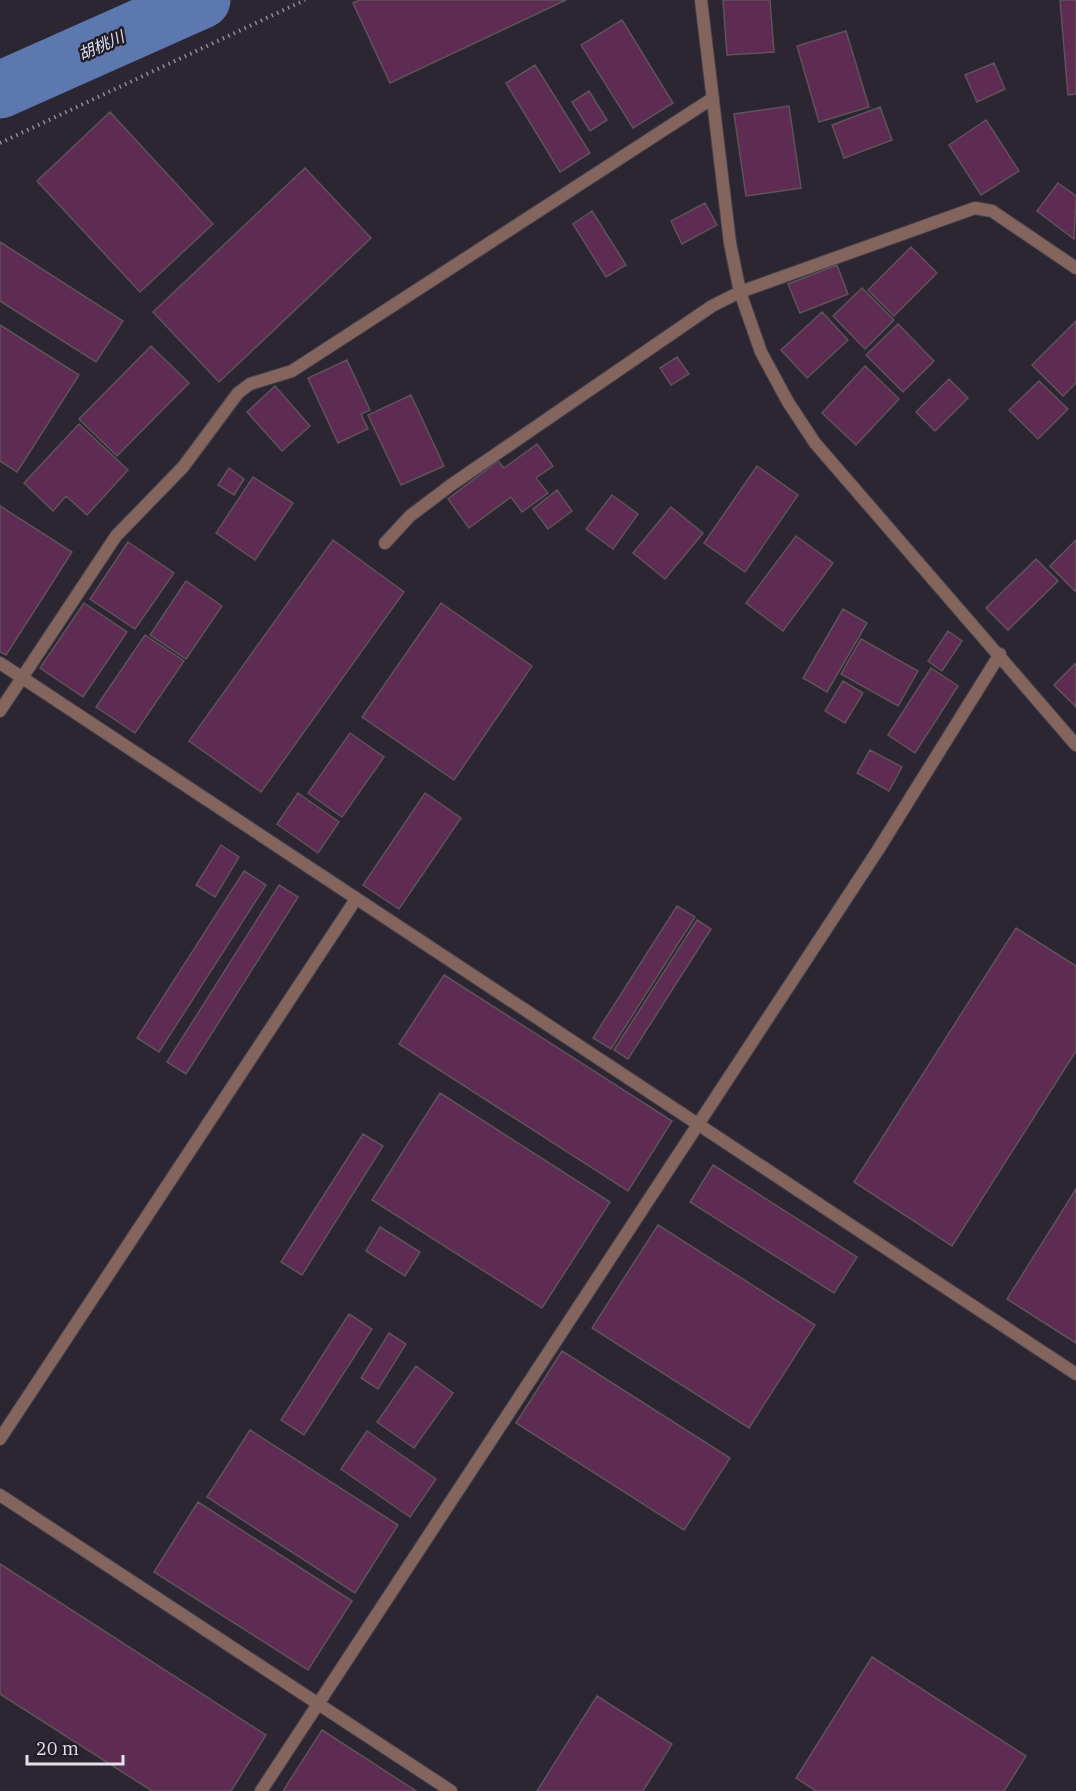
<svg xmlns="http://www.w3.org/2000/svg" width="1076" height="1791" viewBox="0 0 1076 1791" font-family="'IBM Plex Serif','Noto Sans JP',serif">
  <rect width="100%" height="100%" fill="#2c2632"/>
  <g fill="none" stroke-linecap="round" stroke-linejoin="round">
    <path stroke="#5d78af" stroke-width="57" d="M 0,90 L 202,0"/>
  </g>
  <path fill="#5e2b52" stroke="#5f525b" stroke-width="1.5" d="M 359,0 L 566,0 L 390,83 L 353,3 Z
    M 723,0 L 770,0 L 774,52 L 727,55 Z
    M 1060,0 L 1076,0 L 1076,94 L 1068,95 Z
    M 622,20 L 673,103 L 633,128 L 581,45 Z
    M 846,31 L 869,107 L 819,122 L 797,46 Z
    M 994,63 L 1005,89 L 977,102 L 965,75 Z
    M 535,65 L 590,153 L 560,172 L 506,83 Z
    M 589,91 L 607,120 L 590,131 L 572,102 Z
    M 789,106 L 801,188 L 746,196 L 734,114 Z
    M 880,107 L 892,140 L 844,158 L 832,125 Z
    M 110,112 L 213,224 L 140,292 L 37,181 Z
    M 986,120 L 1019,171 L 981,195 L 949,145 Z
    M 305,168 L 371,238 L 219,382 L 153,312 Z
    M 1058,183 L 1076,196 L 1074,239 L 1037,211 Z
    M 705,203 L 717,225 L 682,244 L 671,221 Z
    M 592,211 L 626,265 L 606,277 L 573,224 Z
    M 0,242 L 123,321 L 96,362 L 0,301 Z
    M 911,247 L 937,273 L 894,316 L 868,290 Z
    M 837,265 L 848,294 L 800,313 L 788,284 Z
    M 862,288 L 894,320 L 865,349 L 833,316 Z
    M 822,312 L 848,340 L 807,378 L 781,350 Z
    M 1076,321 L 1076,383 L 1063,396 L 1032,365 Z
    M 898,324 L 934,361 L 903,392 L 866,355 Z
    M 0,325 L 79,375 L 17,472 L 0,461 Z
    M 151,346 L 189,383 L 117,456 L 79,419 Z
    M 677,357 L 689,374 L 671,385 L 660,368 Z
    M 347,360 L 370,410 L 361,414 L 368,429 L 338,443 L 308,378 Z
    M 865,366 L 899,399 L 856,445 L 822,413 Z
    M 949,379 L 968,398 L 935,431 L 916,412 Z
    M 1039,381 L 1068,409 L 1038,439 L 1009,410 Z
    M 275,386 L 310,426 L 282,451 L 247,412 Z
    M 411,395 L 444,466 L 401,485 L 368,415 Z
    M 79,424 L 128,470 L 87,515 L 66,496 L 53,511 L 24,483 Z
    M 537,444 L 553,466 L 536,478 L 548,493 L 522,512 L 511,497 L 469,528 L 448,499 L 498,461 L 504,468 Z
    M 757,466 L 798,495 L 745,572 L 704,543 Z
    M 229,468 L 244,479 L 234,495 L 218,485 Z
    M 253,477 L 293,503 L 255,560 L 216,533 Z
    M 557,490 L 572,511 L 548,529 L 533,509 Z
    M 612,495 L 638,514 L 613,549 L 586,529 Z
    M 0,506 L 72,552 L 6,655 L 0,652 Z
    M 671,507 L 703,533 L 665,579 L 633,553 Z
    M 796,536 L 833,563 L 783,631 L 746,603 Z
    M 333,540 L 404,592 L 261,792 L 189,741 Z
    M 1076,540 L 1076,590 L 1075,591 L 1050,566 Z
    M 128,542 L 174,573 L 135,629 L 90,599 Z
    M 1036,559 L 1058,581 L 1008,630 L 986,608 Z
    M 186,581 L 222,606 L 186,659 L 150,635 Z
    M 84,603 L 127,632 L 83,697 L 40,668 Z
    M 441,603 L 532,666 L 454,780 L 362,717 Z
    M 843,609 L 867,623 L 827,692 L 803,678 Z
    M 948,631 L 962,641 L 942,671 L 928,661 Z
    M 145,635 L 184,661 L 135,733 L 96,707 Z
    M 861,639 L 918,671 L 898,706 L 841,674 Z
    M 1076,663 L 1076,707 L 1054,685 Z
    M 931,668 L 958,686 L 915,753 L 888,735 Z
    M 843,681 L 863,693 L 845,723 L 825,711 Z
    M 350,733 L 384,757 L 342,817 L 308,793 Z
    M 870,750 L 902,767 L 889,791 L 857,773 Z
    M 298,793 L 339,822 L 318,853 L 277,824 Z
    M 425,793 L 461,818 L 399,909 L 363,885 Z
    M 221,845 L 239,857 L 215,897 L 196,885 Z
    M 244,871 L 266,885 L 159,1052 L 137,1038 Z
    M 279,885 L 298,897 L 186,1074 L 167,1062 Z
    M 677,906 L 695,917 L 611,1049 L 593,1038 Z
    M 697,920 L 711,929 L 628,1059 L 614,1050 Z
    M 1016,928 L 1076,966 L 1076,1051 L 952,1246 L 854,1182 Z
    M 444,975 L 672,1121 L 628,1191 L 399,1044 Z
    M 440,1093 L 610,1202 L 542,1308 L 372,1200 Z
    M 363,1134 L 383,1146 L 302,1275 L 281,1262 Z
    M 713,1165 L 857,1257 L 834,1293 L 690,1202 Z
    M 1076,1189 L 1076,1343 L 1007,1299 Z
    M 658,1225 L 815,1325 L 749,1428 L 592,1328 Z
    M 380,1227 L 420,1252 L 405,1276 L 366,1251 Z
    M 349,1314 L 372,1329 L 304,1435 L 281,1420 Z
    M 389,1333 L 406,1344 L 378,1389 L 361,1378 Z
    M 562,1351 L 730,1458 L 684,1530 L 516,1423 Z
    M 416,1366 L 453,1393 L 414,1448 L 377,1422 Z
    M 250,1430 L 398,1525 L 355,1593 L 207,1497 Z
    M 367,1431 L 436,1479 L 410,1517 L 341,1469 Z
    M 198,1502 L 352,1601 L 308,1670 L 154,1572 Z
    M 0,1564 L 266,1735 L 231,1791 L 152,1791 L 0,1694 Z
    M 872,1657 L 1026,1756 L 1004,1791 L 816,1791 L 796,1778 Z
    M 597,1696 L 672,1744 L 643,1791 L 537,1791 Z
    M 322,1730 L 416,1791 L 283,1791 Z"/>
  <g fill="none" stroke-linecap="round" stroke-linejoin="round">
    <defs>
      <path id="street" d="M 701,0 L 730,243 L 740,292 L 761,352 L 788,402 L 815,443 L 1076,745
        M 385,543 L 410,516 L 451,485 L 712,306 L 740,292 L 975,208 L 992,211 L 1076,268
        M 0,663 L 1076,1374
        M 0,711 L 116,536 L 183,467 L 238,393 L 250,384 L 292,371 L 713,98
        M 0,1439 L 356,899
        M 0,1495 L 451,1791
        M 261,1791 L 878,850 L 1000,654"/>
    </defs>
    <use href="#street" stroke="#4a444f" stroke-width="14"/>
    <path stroke="#918c96" stroke-width="4" stroke-dasharray="1.5 4.5" stroke-linecap="butt" d="M 0,143 L 305,0"/>
    <use href="#street" stroke="#83655e" stroke-width="12"/>
  </g>
  <g text-anchor="middle" dominant-baseline="central" stroke-width="5" stroke-linejoin="round" paint-order="stroke">
    <g font-size="16" font-style="italic" fill="#dae2f3" stroke="#231d28">
      <text transform="translate(101 45) rotate(-24)">胡桃川</text>
    </g>
  </g>
  <path d="M27 1755v9h96v-9" fill="none" stroke="#e5e1e8" stroke-width="3"/>
  <text x="36" y="1755" font-size="18" fill="#e5e1e8" stroke="#231d28" stroke-width="4.5" paint-order="stroke">20 m</text>
</svg>
